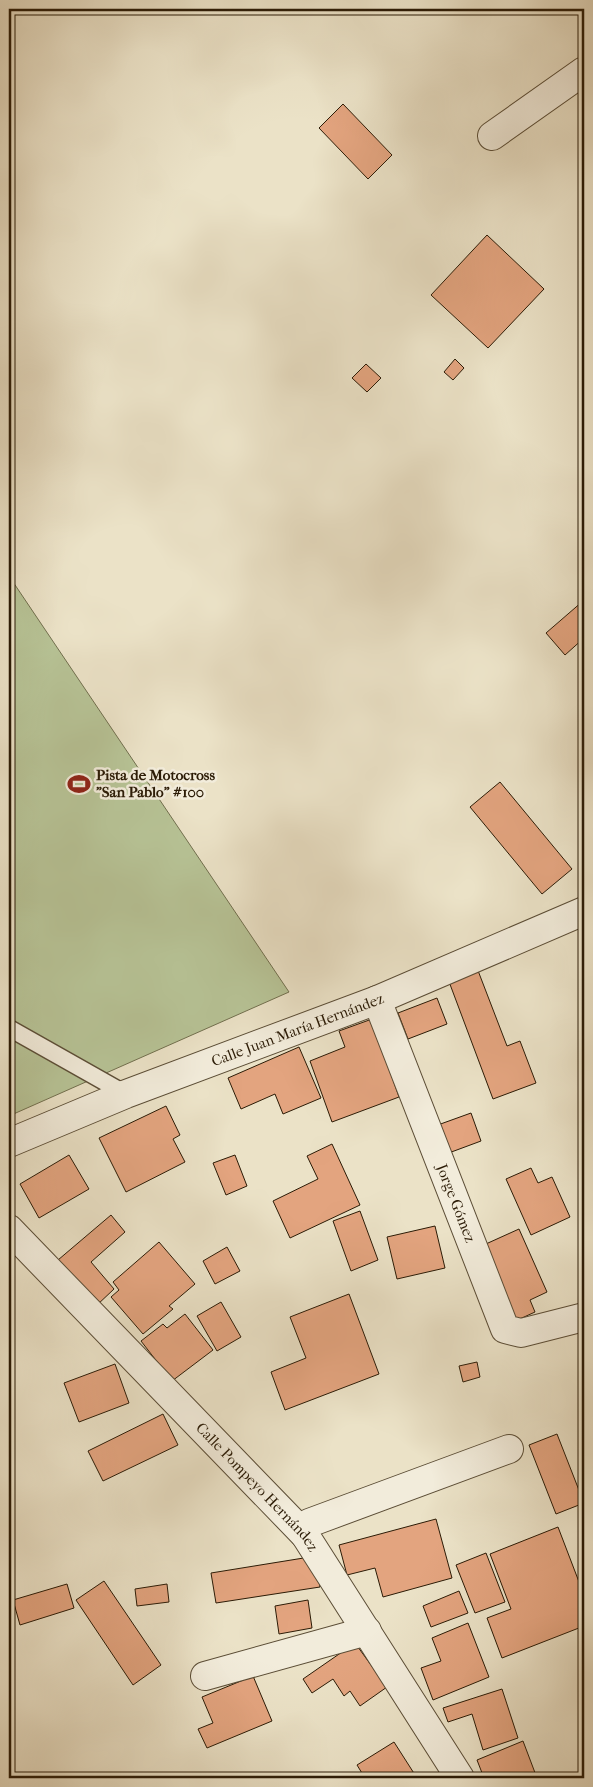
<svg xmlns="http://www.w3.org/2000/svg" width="593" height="1787" viewBox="0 0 593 1787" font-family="'IM FELL French Canon',serif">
  <rect width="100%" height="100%" fill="#ebe2c7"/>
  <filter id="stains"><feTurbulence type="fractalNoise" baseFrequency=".004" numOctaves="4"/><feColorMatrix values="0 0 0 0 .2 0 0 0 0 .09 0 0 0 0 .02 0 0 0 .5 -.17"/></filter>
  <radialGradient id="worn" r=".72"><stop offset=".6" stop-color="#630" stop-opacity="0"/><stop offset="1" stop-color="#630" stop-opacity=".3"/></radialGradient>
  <path fill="#b7c396" stroke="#716f4e" d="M 9,576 L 289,992 L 9,1116 Z"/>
  <path fill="#e3a47f" stroke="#2b1b06" d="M 343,104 L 392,155 L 368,179 L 319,128 Z
    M 487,235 L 544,289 L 488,348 L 431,295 Z
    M 455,359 L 464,368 L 453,380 L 444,372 Z
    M 366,364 L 381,378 L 367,392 L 352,378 Z
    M 583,601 L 584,603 L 584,638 L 565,655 L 546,633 Z
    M 500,782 L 572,869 L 542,894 L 470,807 Z
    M 477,968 L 507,1046 L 520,1041 L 536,1083 L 493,1099 L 448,979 Z
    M 437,998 L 447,1024 L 408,1039 L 398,1013 Z
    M 372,1019 L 399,1097 L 332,1122 L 310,1061 L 345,1047 L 339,1031 Z
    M 299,1047 L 321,1098 L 283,1114 L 275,1094 L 241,1109 L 228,1078 Z
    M 166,1106 L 180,1135 L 173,1139 L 185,1162 L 126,1192 L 99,1138 Z
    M 471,1113 L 481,1141 L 446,1154 L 435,1126 Z
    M 332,1144 L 360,1205 L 290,1238 L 273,1201 L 318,1179 L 307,1156 Z
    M 69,1155 L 89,1189 L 39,1218 L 20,1184 Z
    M 235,1155 L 247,1186 L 226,1195 L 213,1163 Z
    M 531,1168 L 538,1183 L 552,1177 L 570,1217 L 531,1235 L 506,1179 Z
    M 360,1211 L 378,1260 L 351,1271 L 333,1221 Z
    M 111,1215 L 125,1232 L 91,1262 L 114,1289 L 96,1306 L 58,1260 Z
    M 435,1226 L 445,1268 L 397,1279 L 387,1237 Z
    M 519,1229 L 547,1292 L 530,1300 L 535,1312 L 511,1323 L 477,1248 Z
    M 159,1242 L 195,1284 L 169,1306 L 173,1309 L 143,1334 L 111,1297 L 119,1290 L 113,1282 Z
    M 227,1247 L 240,1271 L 215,1284 L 203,1261 Z
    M 349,1294 L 379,1374 L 285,1410 L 271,1372 L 306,1358 L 290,1317 Z
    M 221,1302 L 241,1337 L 217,1351 L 197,1316 Z
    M 185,1314 L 213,1350 L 172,1381 L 141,1341 L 163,1324 L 167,1328 Z
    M 477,1362 L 480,1377 L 463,1382 L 459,1366 Z
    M 115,1364 L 129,1403 L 79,1422 L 64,1383 Z
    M 163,1414 L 178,1445 L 103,1481 L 88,1451 Z
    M 557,1434 L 584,1503 L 556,1514 L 529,1445 Z
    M 436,1519 L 452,1578 L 383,1597 L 375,1568 L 347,1575 L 339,1545 Z
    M 558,1527 L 584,1595 L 584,1626 L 502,1658 L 487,1618 L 511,1609 L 490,1554 Z
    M 486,1553 L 505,1602 L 475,1613 L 456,1565 Z
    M 316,1556 L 320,1587 L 216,1603 L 211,1573 Z
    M 104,1581 L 161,1665 L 133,1685 L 76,1600 Z
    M 67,1584 L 74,1608 L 20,1625 L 13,1600 Z
    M 167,1584 L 169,1602 L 137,1606 L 135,1589 Z
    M 459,1591 L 468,1613 L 431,1627 L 423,1606 Z
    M 308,1600 L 312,1628 L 279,1634 L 275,1606 Z
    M 468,1623 L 489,1677 L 433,1700 L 421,1668 L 441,1661 L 432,1638 Z
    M 355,1643 L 387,1687 L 360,1706 L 350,1691 L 344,1696 L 333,1679 L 312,1693 L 303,1679 Z
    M 253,1676 L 272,1721 L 207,1748 L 198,1729 L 213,1723 L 202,1697 Z
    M 502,1689 L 518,1738 L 483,1750 L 472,1714 L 448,1722 L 443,1708 Z
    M 523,1741 L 537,1778 L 484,1778 L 477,1760 Z
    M 394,1742 L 417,1778 L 365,1778 L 357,1765 Z"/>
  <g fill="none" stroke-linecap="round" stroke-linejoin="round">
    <defs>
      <path id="service" d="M 9,1028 L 126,1094"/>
      <g id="minor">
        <path d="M 492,136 L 584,71"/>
        <path id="s1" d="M 377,1000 L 505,1329 L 521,1333 L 584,1317"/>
        <path id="s2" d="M 9,1143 L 126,1094 L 377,1000 L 584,911"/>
        <path id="s3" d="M 9,1229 L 305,1535 L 460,1778"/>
        <path d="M 305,1535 L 309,1523 L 509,1449"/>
        <path d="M 205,1676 L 367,1631"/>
      </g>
    </defs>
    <use href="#service" stroke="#5b4d36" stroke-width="19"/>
    <use href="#minor" stroke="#5b4d36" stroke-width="30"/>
    <use href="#service" stroke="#f2ecdb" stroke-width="16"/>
    <use href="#minor" stroke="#f2ecdb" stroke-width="28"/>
  </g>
  <defs>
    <symbol id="stadium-bare" viewBox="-9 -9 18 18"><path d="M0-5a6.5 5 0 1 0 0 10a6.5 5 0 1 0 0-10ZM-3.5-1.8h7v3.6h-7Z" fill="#8f2418" stroke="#f2ecdb" stroke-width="2.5" paint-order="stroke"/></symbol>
  </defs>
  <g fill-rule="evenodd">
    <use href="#stadium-bare" x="63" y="768" width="32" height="32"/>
  </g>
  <g text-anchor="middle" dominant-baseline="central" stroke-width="5" stroke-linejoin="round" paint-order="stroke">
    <g font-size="15" font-weight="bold" fill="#2b1b06" stroke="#f2ecdb" text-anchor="start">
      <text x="96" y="775">Pista de Motocross<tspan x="96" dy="17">"San Pablo" #100</tspan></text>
    </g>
    <g font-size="15" fill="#2b1b06" stroke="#f2ecdb">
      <text stroke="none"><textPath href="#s2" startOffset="310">Calle Juan María Hernández</textPath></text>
      <text stroke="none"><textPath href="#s1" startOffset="218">Jorge Gómez</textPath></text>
      <text stroke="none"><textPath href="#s3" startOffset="358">Calle Pompeyo Hernández</textPath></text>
    </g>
  </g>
  <rect width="593" height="1787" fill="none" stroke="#ebe2c7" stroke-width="30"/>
  <rect x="10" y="10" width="573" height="1767" fill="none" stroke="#2b1b06" stroke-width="2.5"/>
  <rect x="15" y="15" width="563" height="1757" fill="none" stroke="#2b1b06"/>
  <rect width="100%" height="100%" filter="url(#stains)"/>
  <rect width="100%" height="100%" fill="url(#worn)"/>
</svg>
